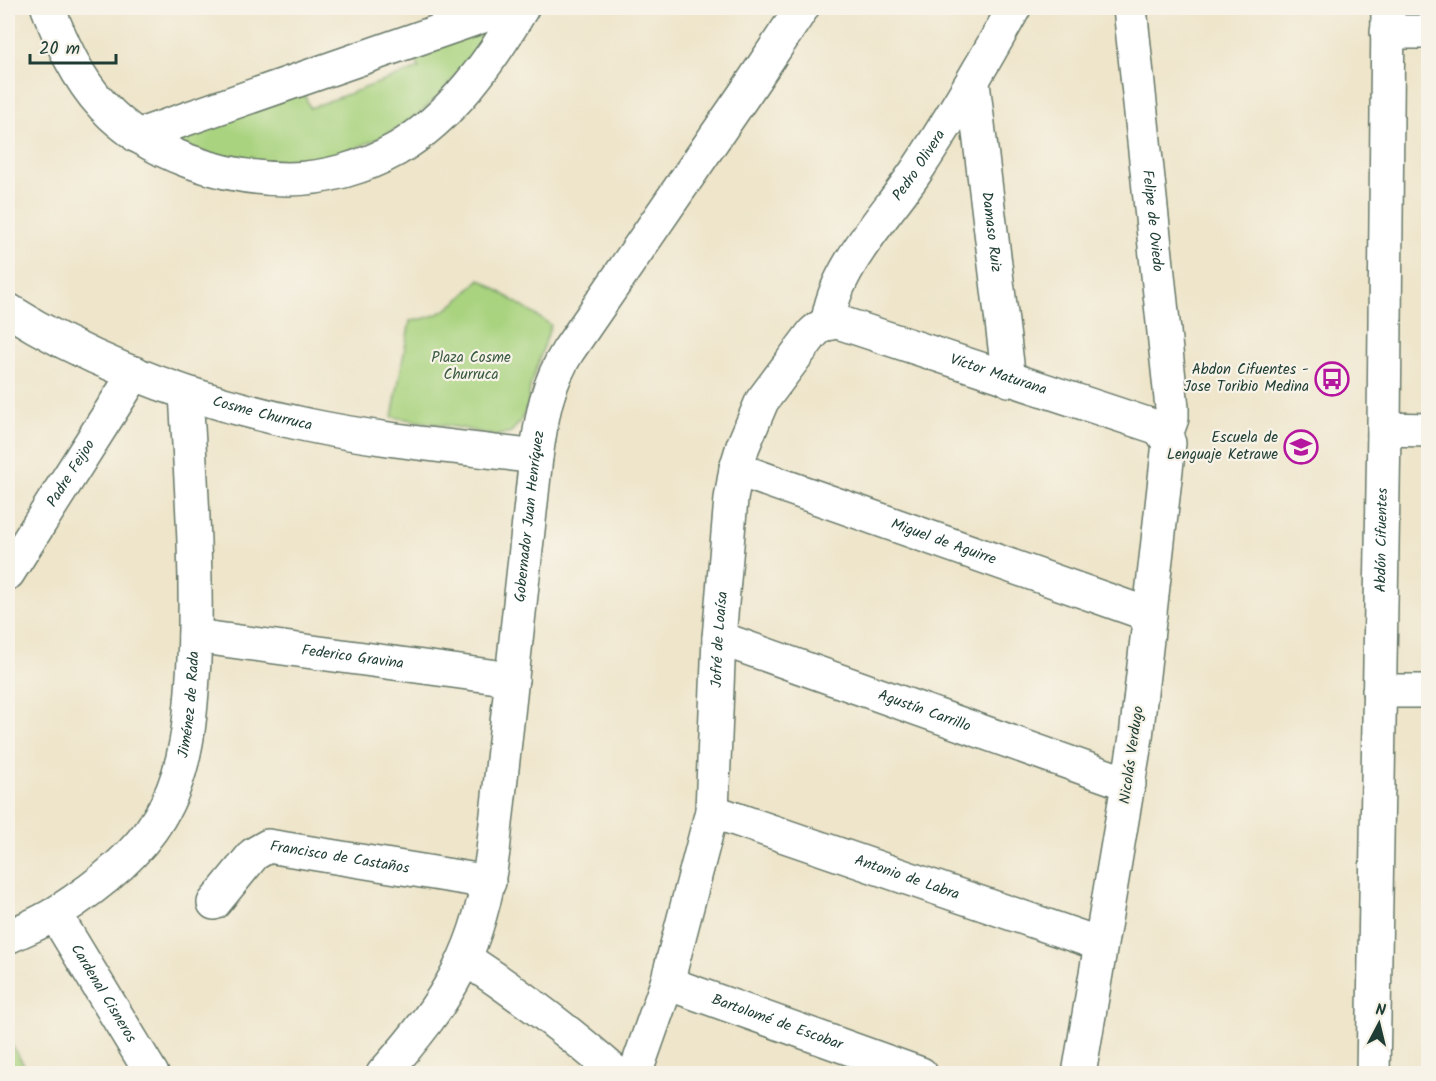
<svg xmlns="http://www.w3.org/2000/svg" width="1436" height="1081" viewBox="0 0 1436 1081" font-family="Kalam,sans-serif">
  <rect width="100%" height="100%" fill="#f7f3e8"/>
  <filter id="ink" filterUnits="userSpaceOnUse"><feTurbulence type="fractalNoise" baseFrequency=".0167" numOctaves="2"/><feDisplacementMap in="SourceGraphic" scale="12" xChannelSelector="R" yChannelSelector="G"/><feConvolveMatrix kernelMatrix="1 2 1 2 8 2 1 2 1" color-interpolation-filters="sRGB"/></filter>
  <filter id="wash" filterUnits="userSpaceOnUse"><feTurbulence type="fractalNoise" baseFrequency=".008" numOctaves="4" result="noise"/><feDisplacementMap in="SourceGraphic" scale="24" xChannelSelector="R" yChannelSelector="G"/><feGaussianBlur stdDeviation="1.35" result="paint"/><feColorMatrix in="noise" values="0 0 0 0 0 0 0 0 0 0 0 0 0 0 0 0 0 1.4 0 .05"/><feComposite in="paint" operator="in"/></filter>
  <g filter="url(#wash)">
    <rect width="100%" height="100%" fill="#eee5ca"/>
    <path fill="#a9d37f" stroke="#64885a" stroke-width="1.5" d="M 487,31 L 485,36 C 465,63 444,94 417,115 C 363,156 296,167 231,159 C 213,156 195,149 178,144 L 177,135 L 302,88 L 310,108 L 419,68 L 412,48 Z
      M 480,279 L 551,325 L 530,387 L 528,404 L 521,421 L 511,432 L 495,436 L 461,428 L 392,417 L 410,321 C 445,317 457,302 480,279 Z
      M 8,1039 L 29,1073 L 8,1073 Z"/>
  </g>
  <g filter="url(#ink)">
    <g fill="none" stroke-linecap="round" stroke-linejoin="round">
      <defs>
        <g id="minor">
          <path d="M 48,8 C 62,43 77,78 103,106 C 148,155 223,179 288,179 C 325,179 365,167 397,149 C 451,117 491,61 522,8"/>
          <path id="s1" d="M 1130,8 L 1172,408 L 1172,418 L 1166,435"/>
          <path d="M 1387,32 L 1428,32"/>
          <path id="s2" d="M 973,83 L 1009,380"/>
          <path d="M 137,136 L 506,8"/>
          <path id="s3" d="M 8,310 C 98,367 203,403 307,425 C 382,441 460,447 536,457"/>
          <path id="s4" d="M 828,323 C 833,270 885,217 915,173 C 951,119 983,64 1014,8"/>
          <path d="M 1384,429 L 1428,430"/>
          <path id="s5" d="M 736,469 L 1150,615"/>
          <path id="s6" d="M 8,573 L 135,373"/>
          <path id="s7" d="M 195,636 L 512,679"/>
          <path id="s8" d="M 719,638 L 1129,784"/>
          <path d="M 1379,691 L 1428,691"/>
          <path id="s9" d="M 712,811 L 1100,944"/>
          <path id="s10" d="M 214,903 L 254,854 L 268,846 L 489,882"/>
          <path id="s11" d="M 55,914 L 152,1074"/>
          <path id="s12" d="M 8,937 C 24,929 41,923 56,913 C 94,889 136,857 159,818 C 188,771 191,714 194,660 C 198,571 191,482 186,393"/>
          <path d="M 466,959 C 519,994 569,1031 617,1074"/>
          <path id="s13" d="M 667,983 L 921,1074"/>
          <path id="s14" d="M 383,1074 C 449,1000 480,950 493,851 L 536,457 C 542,416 546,386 568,351 L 748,89 L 802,8"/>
          <path id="s15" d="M 635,1074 L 667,983 L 712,811 L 719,638 L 731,499 L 736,469 L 743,446 L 762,401 L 813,333 C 821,325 827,323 838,322 L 1153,426 L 1160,429 L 1169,443 L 1136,737 L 1079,1074"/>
          <path id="s16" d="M 1373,1074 L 1384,429 L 1388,8"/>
        </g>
      </defs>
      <use href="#minor" stroke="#677868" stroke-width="36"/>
      <use href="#minor" stroke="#fff" stroke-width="33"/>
    </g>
  </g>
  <defs>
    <symbol id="bus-ring" viewBox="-11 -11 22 22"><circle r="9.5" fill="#f7f3e8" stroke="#b5179e" stroke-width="1.5"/><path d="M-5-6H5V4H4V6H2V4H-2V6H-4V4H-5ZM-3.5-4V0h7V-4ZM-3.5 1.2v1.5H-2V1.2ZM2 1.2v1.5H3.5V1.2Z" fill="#b5179e"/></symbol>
    <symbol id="school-ring" viewBox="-11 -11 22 22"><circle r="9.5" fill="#f7f3e8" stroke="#b5179e" stroke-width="1.5"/><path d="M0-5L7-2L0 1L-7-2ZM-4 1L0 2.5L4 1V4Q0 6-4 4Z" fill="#b5179e"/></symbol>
  </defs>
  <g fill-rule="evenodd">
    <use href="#bus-ring" x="1313" y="360" width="38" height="38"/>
    <use href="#school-ring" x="1282" y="428" width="38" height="38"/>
  </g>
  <g text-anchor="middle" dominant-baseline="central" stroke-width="4.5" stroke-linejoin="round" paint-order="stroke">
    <g font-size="15" fill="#1f3d34" stroke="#f7f3e8">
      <text stroke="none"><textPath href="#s4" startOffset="184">Pedro Olivera</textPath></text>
      <text stroke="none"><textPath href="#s1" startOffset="214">Felipe de Oviedo</textPath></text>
      <text stroke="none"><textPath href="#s2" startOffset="150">Damaso Ruiz</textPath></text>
      <text stroke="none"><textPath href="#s15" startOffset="972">Víctor Maturana</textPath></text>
      <text stroke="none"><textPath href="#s3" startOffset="276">Cosme Churruca</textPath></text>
      <text stroke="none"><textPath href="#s6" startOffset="118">Padre Feijoo</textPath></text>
      <text stroke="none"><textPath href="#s14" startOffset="590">Gobernador Juan Henríquez</textPath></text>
      <text stroke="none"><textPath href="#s16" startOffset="534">Abdón Cifuentes</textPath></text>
      <text stroke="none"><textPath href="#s5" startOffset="220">Miguel de Aguirre</textPath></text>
      <text stroke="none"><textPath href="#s15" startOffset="446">Jofré de Loaísa</textPath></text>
      <text stroke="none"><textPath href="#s7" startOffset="159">Federico Gravina</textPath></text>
      <text stroke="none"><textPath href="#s12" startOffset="314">Jiménez de Rada</textPath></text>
      <text stroke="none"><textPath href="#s8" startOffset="218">Agustín Carrillo</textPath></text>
      <text transform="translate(1132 755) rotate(-82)">Nicolás Verdugo</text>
      <text stroke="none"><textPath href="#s10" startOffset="152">Francisco de Castaños</textPath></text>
      <text stroke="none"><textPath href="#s9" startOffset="206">Antonio de Labra</textPath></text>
      <text stroke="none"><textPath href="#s11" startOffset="93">Cardenal Cisneros</textPath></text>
      <text stroke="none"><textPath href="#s13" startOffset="117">Bartolomé de Escobar</textPath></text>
    </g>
    <g font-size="15" fill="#3b5b43" stroke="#f7f3e8">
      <text x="471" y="358">Plaza Cosme<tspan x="471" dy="17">Churruca</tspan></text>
    </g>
    <g font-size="15" fill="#1f3d34" stroke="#f7f3e8" text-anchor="end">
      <text x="1309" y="370">Abdon Cifuentes -<tspan x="1309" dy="17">Jose Toribio Medina</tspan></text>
      <text x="1278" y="438">Escuela de<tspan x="1278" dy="17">Lenguaje Ketrawe</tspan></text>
    </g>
  </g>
  <rect width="1436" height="1081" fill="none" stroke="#f7f3e8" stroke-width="30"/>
  <g transform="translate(1379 1024) rotate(7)" stroke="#f7f3e8" stroke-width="4.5" paint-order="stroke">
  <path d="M0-4.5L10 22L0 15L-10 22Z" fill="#1f3d34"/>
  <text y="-9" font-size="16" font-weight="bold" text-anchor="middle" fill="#1f3d34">N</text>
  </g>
  <path d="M30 54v9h86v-9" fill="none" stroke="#1f3d34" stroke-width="3"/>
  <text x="39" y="54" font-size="18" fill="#1f3d34" stroke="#f7f3e8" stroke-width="4.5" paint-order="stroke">20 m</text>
</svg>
